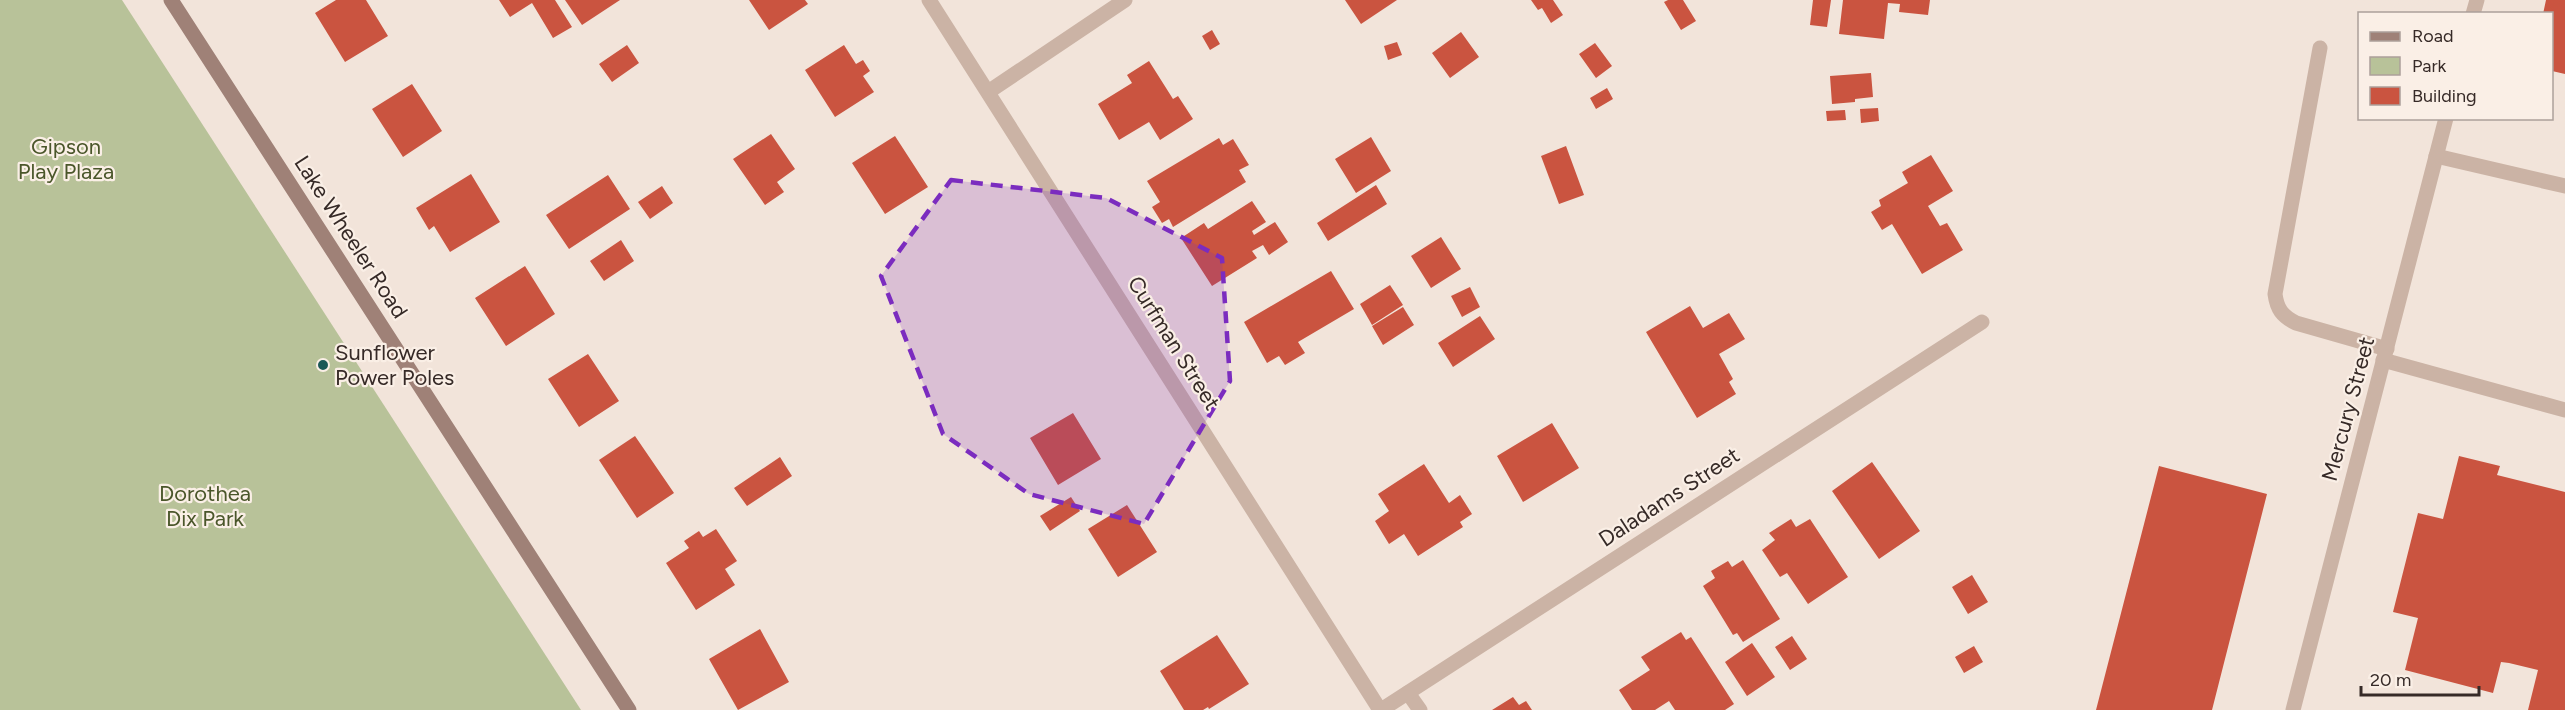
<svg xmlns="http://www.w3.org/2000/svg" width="2565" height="710" viewBox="0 0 2565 710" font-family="Figtree,sans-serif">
  <rect width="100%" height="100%" fill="#f2e4da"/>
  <path fill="#b8c299" d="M 0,0 L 122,0 L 581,710 L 0,710 Z"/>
  <path fill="#ca5440" d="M 336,0 L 366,0 L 388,36 L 345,62 L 315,13 Z
    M 499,0 L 555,0 L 572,27 L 553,38 L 532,3 L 510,17 Z
    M 565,0 L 620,0 L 582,25 Z
    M 749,0 L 805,0 L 808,4 L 769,30 Z
    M 1345,0 L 1397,0 L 1361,24 Z
    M 1531,0 L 1553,0 L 1563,15 L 1551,23 L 1542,8 L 1538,10 Z
    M 1668,0 L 1683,0 L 1696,21 L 1681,30 L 1664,2 Z
    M 1813,0 L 1831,0 L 1827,27 L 1810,25 Z
    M 1843,0 L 1930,0 L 1928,15 L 1899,12 L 1900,4 L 1888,3 L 1884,39 L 1839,34 Z
    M 2546,0 L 2565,0 L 2565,74 L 2552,71 L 2552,14 L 2543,14 Z
    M 1212,30 L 1220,44 L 1210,50 L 1202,36 Z
    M 1461,32 L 1479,57 L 1450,78 L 1432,53 Z
    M 1397,42 L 1402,55 L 1388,60 L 1384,46 Z
    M 1595,43 L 1612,66 L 1596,78 L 1579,54 Z
    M 627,45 L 639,63 L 612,82 L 599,64 Z
    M 844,45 L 856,64 L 863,60 L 870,71 L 863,76 L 874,92 L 835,117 L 805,70 Z
    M 1149,61 L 1173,99 L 1178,96 L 1193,119 L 1160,140 L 1149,122 L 1119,140 L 1098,104 L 1132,83 L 1127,75 Z
    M 1871,73 L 1873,97 L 1855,99 L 1855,102 L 1832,104 L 1830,76 Z
    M 412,84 L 442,131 L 403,157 L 372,109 Z
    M 1607,88 L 1613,99 L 1596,109 L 1590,98 Z
    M 1878,108 L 1879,121 L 1861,123 L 1860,109 Z
    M 1845,110 L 1846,120 L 1827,121 L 1826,111 Z
    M 771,134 L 795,169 L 777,182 L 784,192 L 765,205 L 733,159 Z
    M 895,136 L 928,187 L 885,214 L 852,163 Z
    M 1371,137 L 1391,171 L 1356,193 L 1335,159 Z
    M 1219,138 L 1223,145 L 1233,139 L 1249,165 L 1239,170 L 1246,182 L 1173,227 L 1169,219 L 1162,223 L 1152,207 L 1160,202 L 1147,181 Z
    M 1566,146 L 1584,195 L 1559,204 L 1541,156 Z
    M 1931,155 L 1953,191 L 1928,206 L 1940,226 L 1947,223 L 1963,250 L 1922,274 L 1892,224 L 1882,230 L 1871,212 L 1881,206 L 1879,200 L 1908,183 L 1902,172 Z
    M 471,174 L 500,222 L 450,252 L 434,226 L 429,230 L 416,208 Z
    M 608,175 L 630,209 L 569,249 L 546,215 Z
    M 1376,185 L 1387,204 L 1328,241 L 1317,223 Z
    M 662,186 L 673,203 L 650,219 L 638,202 Z
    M 1252,201 L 1266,222 L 1252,231 L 1254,235 L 1275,222 L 1288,242 L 1269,255 L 1263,245 L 1252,251 L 1257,258 L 1212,286 L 1181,238 L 1204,223 L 1208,229 Z
    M 1441,237 L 1461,269 L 1431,288 L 1411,256 Z
    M 621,240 L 634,261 L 604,281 L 590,261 Z
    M 525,266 L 555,314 L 506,346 L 475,298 Z
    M 1331,271 L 1354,309 L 1298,342 L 1305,353 L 1285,365 L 1279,356 L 1267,363 L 1244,322 Z
    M 1390,285 L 1403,305 L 1372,325 L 1360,304 Z
    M 1470,287 L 1480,307 L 1462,317 L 1451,296 Z
    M 1690,306 L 1703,328 L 1729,313 L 1745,339 L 1719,354 L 1733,379 L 1729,382 L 1736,394 L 1697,418 L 1646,332 Z
    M 1403,307 L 1414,325 L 1383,345 L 1372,326 Z
    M 1480,316 L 1495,339 L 1453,367 L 1438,343 Z
    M 588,354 L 619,401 L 579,427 L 548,379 Z
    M 1073,413 L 1101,459 L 1058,485 L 1030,438 Z
    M 1552,423 L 1579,468 L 1523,502 L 1497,456 Z
    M 635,436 L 674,493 L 637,518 L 599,460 Z
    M 2459,456 L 2500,466 L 2497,475 L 2565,492 L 2565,710 L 2528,710 L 2538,670 L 2509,663 L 2501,662 L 2493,693 L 2405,670 L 2418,618 L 2393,612 L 2418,513 L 2443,519 Z
    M 780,457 L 792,476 L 747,506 L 734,488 Z
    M 1872,462 L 1920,531 L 1879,559 L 1832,491 Z
    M 1424,464 L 1449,503 L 1460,495 L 1472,514 L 1460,522 L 1463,527 L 1418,556 L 1404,534 L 1389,544 L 1375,521 L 1389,511 L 1378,494 Z
    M 2159,466 L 2267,494 L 2212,710 L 2096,710 Z
    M 1071,497 L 1080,511 L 1050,531 L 1040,516 Z
    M 1127,505 L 1157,552 L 1118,577 L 1088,529 Z
    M 1791,519 L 1796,527 L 1810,519 L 1848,577 L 1808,604 L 1787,573 L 1780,577 L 1762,550 L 1775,540 L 1769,533 Z
    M 716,529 L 737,561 L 725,569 L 735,585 L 696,610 L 666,563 L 689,548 L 684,541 L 699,531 L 703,537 Z
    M 1743,560 L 1780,619 L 1743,642 L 1737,633 L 1733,635 L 1703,586 L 1715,578 L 1711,571 L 1728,561 L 1732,567 Z
    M 1972,575 L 1988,602 L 1968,614 L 1952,587 Z
    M 760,629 L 789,682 L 738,710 L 709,659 Z
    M 1681,632 L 1686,640 L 1691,637 L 1734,704 L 1725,710 L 1675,710 L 1669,701 L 1655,710 L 1632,710 L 1619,690 L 1650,670 L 1641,657 Z
    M 1217,635 L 1249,684 L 1209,709 L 1208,707 L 1203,710 L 1184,710 L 1160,671 Z
    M 1792,636 L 1807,659 L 1790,670 L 1775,647 Z
    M 1752,643 L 1775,677 L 1747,696 L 1725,662 Z
    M 1974,646 L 1983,662 L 1964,673 L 1955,657 Z
    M 1513,697 L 1519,705 L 1526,701 L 1532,710 L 1492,710 Z"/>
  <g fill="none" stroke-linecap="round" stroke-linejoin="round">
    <path stroke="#cbb3a5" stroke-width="15" d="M 2320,48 L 2275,294 C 2277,309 2282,316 2296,323 L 2387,349
      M 2436,156 L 2565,186
      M 2383,360 L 2565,410
      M 1408,693 L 1420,710"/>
    <path stroke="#cbb3a5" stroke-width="15" d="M 929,0 L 1380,710
      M 2473,14 L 2477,0
      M 988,92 L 1125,0
      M 1381,710 L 1982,322
      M 2293,710 L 2446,118"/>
    <path stroke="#9f8177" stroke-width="15" d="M 171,0 L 629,710"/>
  </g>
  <path fill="#7b2cbf" fill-opacity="0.2" stroke="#7b2cbf" stroke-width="4.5" stroke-dasharray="12 8" stroke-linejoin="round" d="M 951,180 L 1106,198 L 1222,258 L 1230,381 L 1144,524 L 1029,494 L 943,434 L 881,276 Z"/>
  <circle fill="#1b5957" stroke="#faefe6" stroke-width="2" cx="323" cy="365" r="6"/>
  <g text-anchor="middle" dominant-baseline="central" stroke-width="4.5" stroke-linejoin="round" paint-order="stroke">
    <g font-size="22" fill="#4a562a" stroke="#faefe6">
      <text x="66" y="146">Gipson<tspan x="66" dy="25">Play Plaza</tspan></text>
      <text x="205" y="493">Dorothea<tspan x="205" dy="25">Dix Park</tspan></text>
    </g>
    <g font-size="22" fill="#362a27" stroke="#faefe6">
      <text transform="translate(351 237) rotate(57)">Lake Wheeler Road</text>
      <text transform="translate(1174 343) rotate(58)">Curfman Street</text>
      <text transform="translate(2348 409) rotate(-75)">Mercury Street</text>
      <text transform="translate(1669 497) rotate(-33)">Daladams Street</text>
    </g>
    <g font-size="22" fill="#362a27" stroke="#faefe6" text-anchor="start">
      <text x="335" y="352">Sunflower<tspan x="335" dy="25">Power Poles</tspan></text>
    </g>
  </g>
  <rect x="2358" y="12" width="195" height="108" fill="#faefe6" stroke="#aca09a" stroke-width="1.5"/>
  <rect x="2370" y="32" width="30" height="9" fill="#9f8177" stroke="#aca09a" stroke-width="1.5"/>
  <text x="2412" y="42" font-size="18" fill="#362a27">Road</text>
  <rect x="2370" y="57" width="30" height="18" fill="#b8c299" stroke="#aca09a" stroke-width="1.5"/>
  <text x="2412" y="72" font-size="18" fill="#362a27">Park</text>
  <rect x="2370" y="87" width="30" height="18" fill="#ca5440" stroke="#aca09a" stroke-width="1.5"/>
  <text x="2412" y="102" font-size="18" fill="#362a27">Building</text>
  <path d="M2361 686v9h118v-9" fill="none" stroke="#362a27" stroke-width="3"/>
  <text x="2370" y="686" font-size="18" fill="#362a27" stroke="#faefe6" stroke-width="4.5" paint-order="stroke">20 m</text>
</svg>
